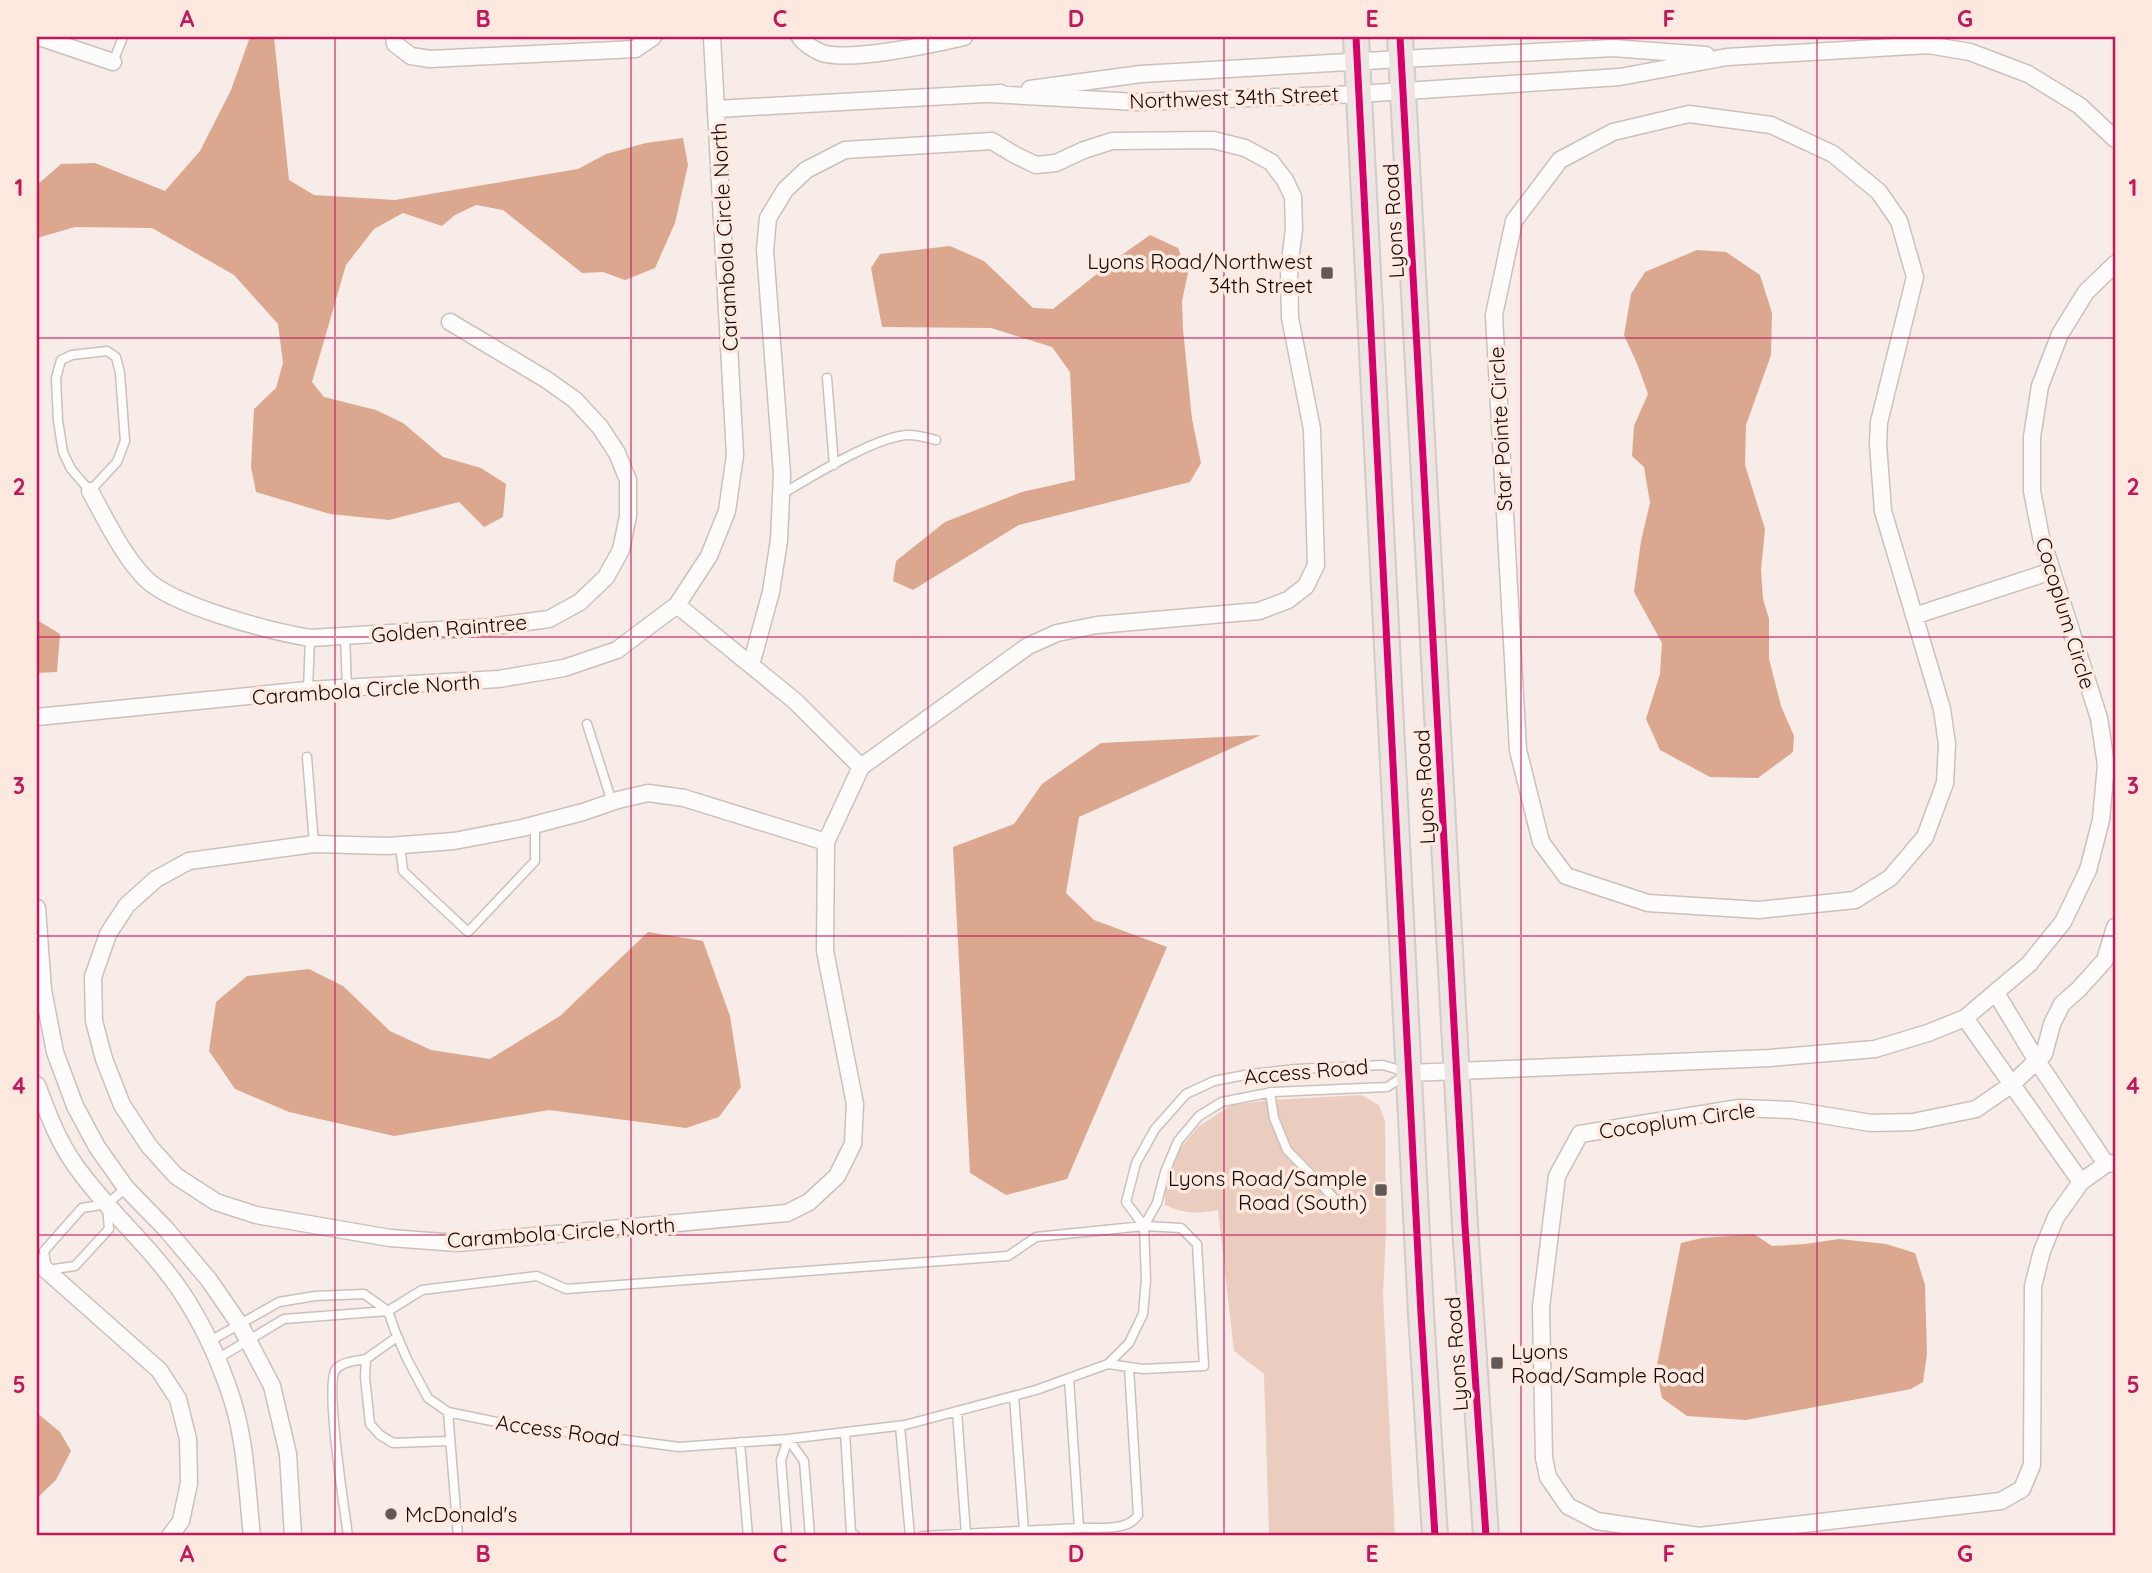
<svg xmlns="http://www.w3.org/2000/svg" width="2152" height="1573" viewBox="0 0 2152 1573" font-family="Quicksand,sans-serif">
  <rect width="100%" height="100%" fill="#f7ece7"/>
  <path fill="#ebcdc0" d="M 1361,1095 L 1379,1105 L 1385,1121 L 1386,1231 L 1383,1295 L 1395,1536 L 1269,1536 L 1264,1374 L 1234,1351 L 1218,1210 C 1197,1214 1185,1214 1165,1205 L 1165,1191 L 1178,1151 L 1199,1126 L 1232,1105 L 1271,1100 Z"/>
  <path fill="#dca78f" d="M 250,37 L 274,37 L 289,180 L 314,195 L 395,200 L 578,169 L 606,154 L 646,143 L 683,138 L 688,165 L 675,223 L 655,268 L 625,280 L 603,272 L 582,273 L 503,210 L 476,205 L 455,215 L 442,226 L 403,213 L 374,229 L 346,265 L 312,382 L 324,397 L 376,410 L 403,423 L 443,457 L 481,468 L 506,484 L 503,517 L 484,527 L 459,502 L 389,520 L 330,514 L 256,492 L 251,467 L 254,409 L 276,388 L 283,363 L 278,324 L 234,275 L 152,228 L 75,227 L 37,238 L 37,185 L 61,164 L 95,163 L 165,191 L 200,151 L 231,90 Z
    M 1150,235 L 1178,248 L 1188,273 L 1182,301 L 1183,329 L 1192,419 L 1201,463 L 1190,482 L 1019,525 L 913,590 L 893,581 L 896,561 L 945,522 L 1022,492 L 1075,480 L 1070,372 L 1052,347 L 991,328 L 882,327 L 871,268 L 880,254 L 950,246 L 984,261 L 1033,308 L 1053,309 L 1113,261 Z
    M 1697,250 L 1726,252 L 1760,275 L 1772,313 L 1771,355 L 1746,425 L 1745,465 L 1765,529 L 1761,570 L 1763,599 L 1769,619 L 1769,659 L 1781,706 L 1794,736 L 1793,752 L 1758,778 L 1710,777 L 1660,750 L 1646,719 L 1660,674 L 1662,643 L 1634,592 L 1641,541 L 1650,503 L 1644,467 L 1632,456 L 1634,426 L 1648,394 L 1638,366 L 1624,335 L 1631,294 L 1645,272 Z
    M 37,620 L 60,634 L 57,672 L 37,673 Z
    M 1261,735 L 1079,817 L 1066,893 L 1094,920 L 1167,947 L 1067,1179 L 1006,1195 L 970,1173 L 953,847 L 1014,824 L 1042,784 L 1101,743 Z
    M 648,932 L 703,941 L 730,1016 L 741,1087 L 719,1117 L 686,1128 L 549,1110 L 394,1136 L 289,1112 L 235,1089 L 209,1051 L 216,1002 L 247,976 L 309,969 L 343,986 L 390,1031 L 431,1050 L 490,1059 L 560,1016 Z
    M 1754,1234 L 1772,1246 L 1805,1244 L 1839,1239 L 1886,1244 L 1915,1253 L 1925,1285 L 1927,1354 L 1923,1382 L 1911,1389 L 1746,1420 L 1687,1416 L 1662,1398 L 1656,1370 L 1681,1243 L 1702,1238 Z
    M 37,1413 L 60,1432 L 71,1451 L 56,1480 L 37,1498 Z"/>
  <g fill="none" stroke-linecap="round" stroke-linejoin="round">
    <defs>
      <path id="lane" d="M 113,62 L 123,37
        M 107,351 L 116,357 L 120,373 L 125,441 L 117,462 L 90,491 L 71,469 L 63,452 L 58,421 L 56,378 L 61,360 L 72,355 Z
        M 827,378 L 834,465
        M 782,494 C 811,477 878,435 909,435 C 918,435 928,438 936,440
        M 345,636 L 347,688
        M 308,690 L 310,638
        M 587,724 L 612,802
        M 307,757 L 314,844
        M 400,845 L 403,871 L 468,932 L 535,861 L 535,825
        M 1270,1092 L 1274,1118 L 1287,1150 L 1332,1196
        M 107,1207 L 109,1229 L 75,1266 L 47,1270 L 44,1251 L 82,1208 L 107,1204 L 126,1188
        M 397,1337 L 366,1359 L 365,1377 L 370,1424 L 380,1435 L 393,1443 L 450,1441
        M 210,1341 L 279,1302 L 315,1296 L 364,1294 L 388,1311 L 395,1331 L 407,1359 L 428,1398 L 448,1412 L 506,1424 L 679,1447 L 788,1439 L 905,1425 L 1036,1390 L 1108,1364 L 1129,1343 L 1143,1314 L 1146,1280 L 1144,1226 L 1157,1203 L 1165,1172 L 1178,1141 L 1199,1116 L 1222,1102 L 1273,1092 L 1387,1087 L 1409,1073 L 1383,1065 L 1297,1069 L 1250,1074 L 1214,1081 L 1186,1094 L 1155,1129 L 1136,1163 L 1126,1202 L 1144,1226
        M 217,1359 L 284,1319 L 388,1311 L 422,1290 L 537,1276 L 566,1289 L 1008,1256 L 1036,1237 L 1144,1226 L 1181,1228 L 1197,1244 L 1204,1366 L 1143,1369 L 1108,1364
        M 1014,1396 L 1024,1531
        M 957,1411 L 966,1534
        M 448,1412 L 458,1536
        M 900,1426 L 910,1536
        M 845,1432 L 851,1532 L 856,1536
        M 788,1439 L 804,1461 L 810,1536
        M 740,1442 L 748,1536
        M 1079,1528 C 1097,1527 1128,1532 1138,1515 L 1129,1367
        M 348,1536 C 345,1511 324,1384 336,1369 C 344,1361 356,1361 366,1359
        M 787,1536 L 781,1460 L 788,1439
        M 923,1536 L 1079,1528 L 1069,1378"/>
      <path id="street" d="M 39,37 L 113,62
        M 394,37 L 395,44 L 411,56 L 430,59 L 635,49 L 653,37
        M 800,37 C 804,43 814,50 822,53 C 850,62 934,44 964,37
        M 1030,89 L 1141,74 L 1401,59 L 1613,48 L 1706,55
        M 990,94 L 1137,102 L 1359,94 L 1620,77 L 1727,57 L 1928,45 L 1970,52 L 2028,74 L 2080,106 L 2115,139
        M 717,109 L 1001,93
        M 1689,114 L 1771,125 L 1833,154 L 1879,192 L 1899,221 L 1915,277 L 1879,422 L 1878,444 L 1883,511 L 1942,709 L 1947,744 L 1945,783 L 1925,837 L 1890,878 L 1855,900 L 1759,910 L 1648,903 L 1566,876 L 1541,842 L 1518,750 L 1494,315 L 1514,221 L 1560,160 L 1613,132 Z
        M 90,491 C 105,518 123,556 145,578 C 172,606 270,631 310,638 L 488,627 L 549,619 L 580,602 L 606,577 L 621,550 L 628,516 L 628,480 L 617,453 L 600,427 L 575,400 L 547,380 L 450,322
        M 677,605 L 795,701 L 861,767 L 826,842 L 825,951 L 855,1104 L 853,1144 L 837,1176 L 809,1202 L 787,1213 L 457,1243 L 390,1238 L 256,1215 L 216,1202 L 176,1176 L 149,1146 L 122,1105 L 104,1059 L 94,1021 L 93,977 L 108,934 L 127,905 L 156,879 L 189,861 L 314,844 L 388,846 L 454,841 L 522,828 L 583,812 L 618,800 L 648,793 L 684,798 L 826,842
        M 1914,616 L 2052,571
        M 751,665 L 771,592 L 779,540 L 782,474 L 765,250 L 768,218 L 785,190 L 806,170 L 845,150 L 992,141 L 1015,155 L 1036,165 L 1056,163 L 1084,150 L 1112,141 L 1213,140 L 1245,148 L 1271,162 L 1285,180 L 1293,197 L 1294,229 L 1289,269 L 1290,318 L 1312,429 L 1316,565 L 1306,586 L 1288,600 L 1259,611 L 1097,625 L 1057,633 L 1028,646 L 861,767
        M 37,717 L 308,690 L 499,679 L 564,668 L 617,650 L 677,605 L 709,556 L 727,511 L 735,455 L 712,37
        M 37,908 L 43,990 L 55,1052 L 75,1106 L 97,1147 L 126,1188 L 166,1229 L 209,1280 L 240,1325 L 272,1386 L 288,1454 L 293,1536
        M 2115,927 L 2105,960 L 2079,989 L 2062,1004 L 2052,1024 L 2044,1054 L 2011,1085 L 1976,1109 L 1913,1122 L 1871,1123 L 1792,1110 L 1739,1108 L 1580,1134 L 1557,1176 L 1541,1307 L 1544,1458 L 1548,1477 L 1568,1506 L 1597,1521 L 1699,1536 L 2001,1501 L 2022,1489 L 2032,1465 L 2033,1286 L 2042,1251 L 2056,1217 L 2081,1182 L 2106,1164 L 2115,1163
        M 1996,993 L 2037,1061 L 2106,1164
        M 1965,1018 L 2081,1182
        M 1409,1073 L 1770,1058 L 1875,1049 L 1928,1033 L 1965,1018 L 2029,964 L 2063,922 L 2088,870 L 2101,820 L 2106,765 L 2099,718 L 2041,537 L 2032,491 L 2032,437 L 2040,386 L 2060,334 L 2086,292 L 2115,264
        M 37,1085 C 47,1111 57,1139 73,1162 C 105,1209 151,1246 182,1293 C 204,1326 220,1362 232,1399 C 246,1442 247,1491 252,1536
        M 37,1262 L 159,1370 L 178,1399 L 188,1439 L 189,1483 L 181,1521 L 170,1536"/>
      <path id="primary" d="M 1356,37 L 1421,1314 L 1435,1536
        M 1400,37 L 1465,1226 L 1486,1536"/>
    </defs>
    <use href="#lane" stroke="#cac1bc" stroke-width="11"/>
    <use href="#street" stroke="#cac1bc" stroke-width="19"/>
    <use href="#primary" stroke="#d1cbc9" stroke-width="28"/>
    <use href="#lane" stroke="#fefcfb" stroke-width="8"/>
    <use href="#street" stroke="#fefcfb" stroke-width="16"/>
    <use href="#primary" stroke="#ede5e1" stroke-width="24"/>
    <defs>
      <path id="cycleway" d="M 1356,37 L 1421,1314 L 1435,1536
        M 1400,37 L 1465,1226 L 1486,1536"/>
    </defs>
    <use href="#cycleway" stroke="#fee9e0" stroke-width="11"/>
    <use href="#cycleway" stroke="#d6006c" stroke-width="7"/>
  </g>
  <path fill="none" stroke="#c2185b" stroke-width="2" stroke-opacity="0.55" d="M 335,37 L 335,1536M 631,37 L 631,1536M 928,37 L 928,1536M 1224,37 L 1224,1536M 1521,37 L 1521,1536M 1817,37 L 1817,1536M 37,338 L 2115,338M 37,637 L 2115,637M 37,936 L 2115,936M 37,1235 L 2115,1235"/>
  <g fill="#625855" stroke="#fee9e0" stroke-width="2.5">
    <rect x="1320" y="266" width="14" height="14" rx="3.5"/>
    <rect x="1374" y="1183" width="14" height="14" rx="3.5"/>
    <rect x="1490" y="1356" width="14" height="14" rx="3.5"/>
    <circle cx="391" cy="1514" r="7"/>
  </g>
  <g text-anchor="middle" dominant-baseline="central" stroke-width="7" stroke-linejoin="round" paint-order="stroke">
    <g font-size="21" fill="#110906" stroke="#fee9e0">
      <text transform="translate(1234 97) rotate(-2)">Northwest 34th Street</text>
      <text transform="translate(1393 221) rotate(-93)">Lyons Road</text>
      <text transform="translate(724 237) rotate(-93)">Carambola Circle North</text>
      <text transform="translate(1500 429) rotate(-93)">Star Pointe Circle</text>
      <text transform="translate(2066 613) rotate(73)">Cocoplum Circle</text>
      <text transform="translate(449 628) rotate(-5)">Golden Raintree</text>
      <text transform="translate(366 689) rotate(-4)">Carambola Circle North</text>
      <text transform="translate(1424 787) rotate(-93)">Lyons Road</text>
      <text transform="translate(1306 1071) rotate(-5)">Access Road</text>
      <text transform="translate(1677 1120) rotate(-8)">Cocoplum Circle</text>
      <text transform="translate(561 1232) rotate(-4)">Carambola Circle North</text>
      <text transform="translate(1456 1354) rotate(-94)">Lyons Road</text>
      <text transform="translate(558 1430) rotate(8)">Access Road</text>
    </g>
    <g font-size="21" fill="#110906" stroke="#fee9e0" text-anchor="end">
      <text x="1313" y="261">Lyons Road/Northwest<tspan x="1313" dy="24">34th Street</tspan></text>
      <text x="1367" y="1178">Lyons Road/Sample<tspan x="1367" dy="24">Road (South)</tspan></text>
      <text x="1511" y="1351" text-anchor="start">Lyons<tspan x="1511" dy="24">Road/Sample Road</tspan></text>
      <text x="405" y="1514" text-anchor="start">McDonald's</text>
    </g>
  </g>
  <rect width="2152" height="1573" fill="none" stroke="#fee9e0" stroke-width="77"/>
  <rect x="38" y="38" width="2076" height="1496" fill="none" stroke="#c2185b" stroke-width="2.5"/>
  <g font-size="23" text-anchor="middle" font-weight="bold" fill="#c2185b">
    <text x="187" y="27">A</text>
    <text x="483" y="27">B</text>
    <text x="780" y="27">C</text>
    <text x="1076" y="27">D</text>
    <text x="1372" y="27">E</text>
    <text x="1669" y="27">F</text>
    <text x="1965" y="27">G</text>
    <text x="19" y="196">1</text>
    <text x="2133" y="196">1</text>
    <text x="19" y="495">2</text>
    <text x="2133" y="495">2</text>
    <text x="19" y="794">3</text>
    <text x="2133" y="794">3</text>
    <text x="19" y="1094">4</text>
    <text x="2133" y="1094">4</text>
    <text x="19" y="1393">5</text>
    <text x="2133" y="1393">5</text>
    <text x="187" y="1562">A</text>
    <text x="483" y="1562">B</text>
    <text x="780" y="1562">C</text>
    <text x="1076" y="1562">D</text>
    <text x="1372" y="1562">E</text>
    <text x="1669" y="1562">F</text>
    <text x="1965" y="1562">G</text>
  </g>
</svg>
